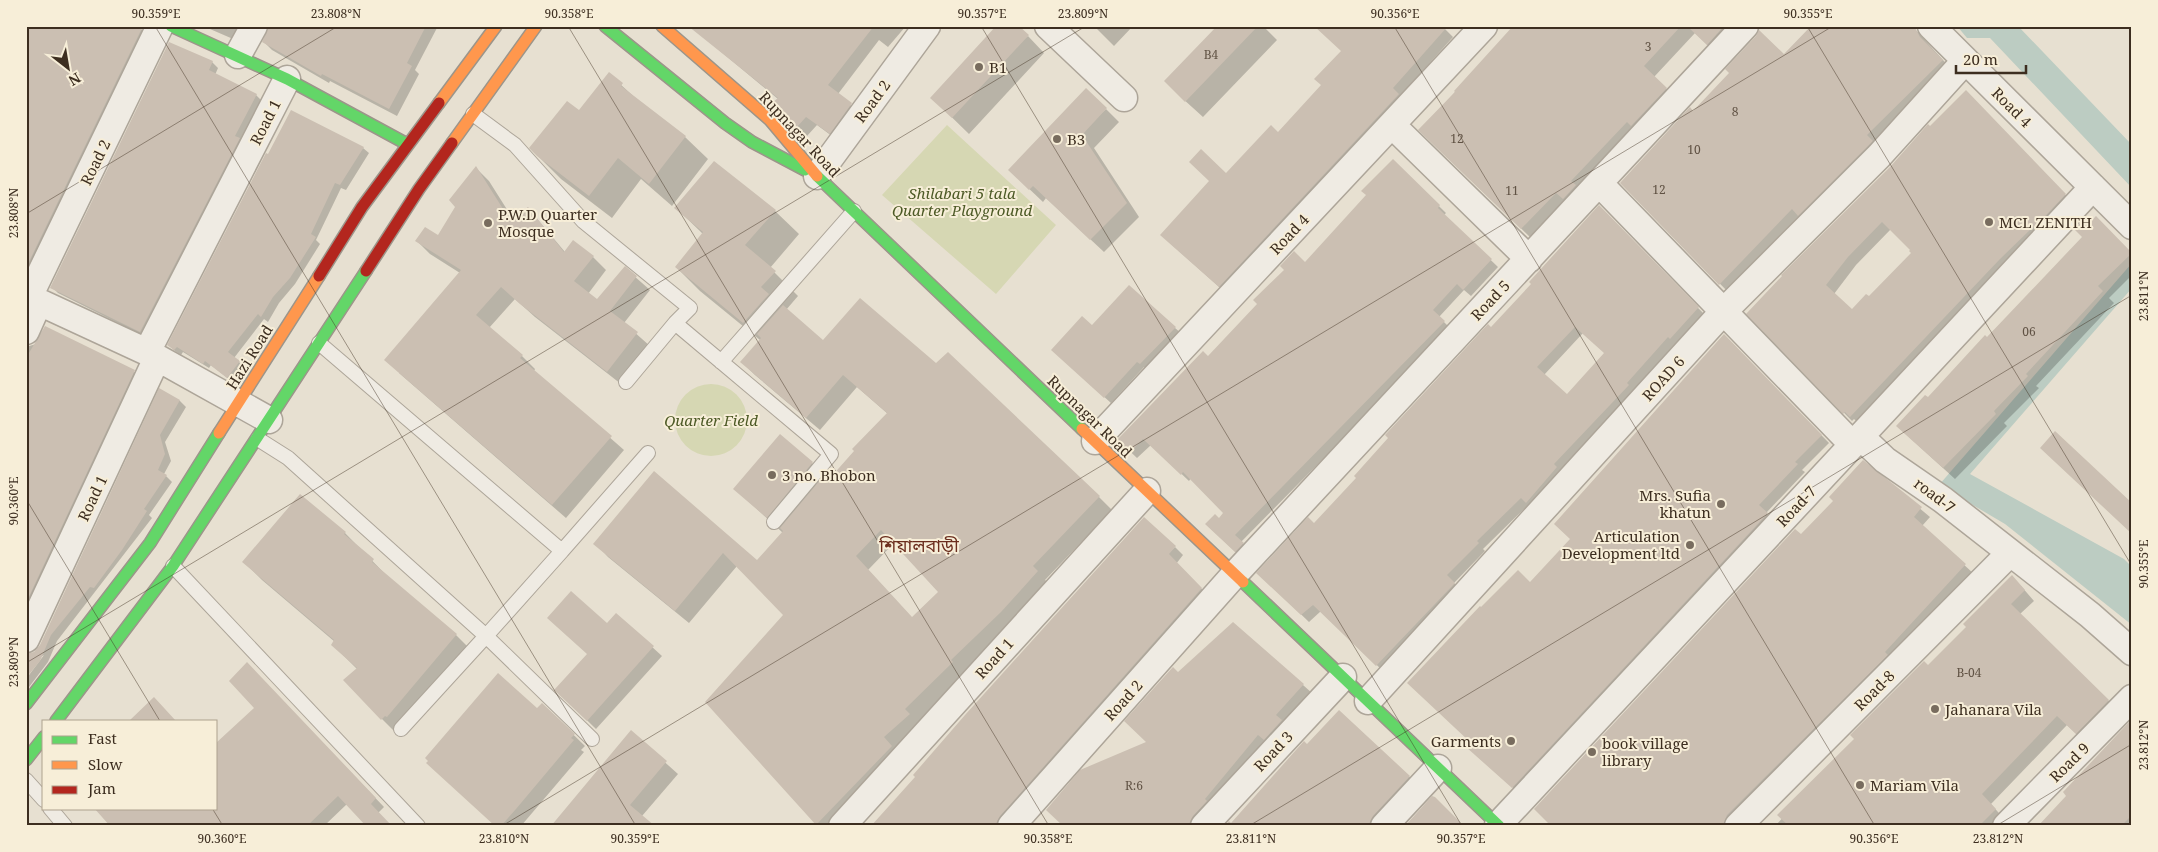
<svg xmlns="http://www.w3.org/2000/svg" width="2158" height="852" viewBox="0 0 2158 852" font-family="'Noto Serif','Noto Sans Bengali',serif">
  <rect width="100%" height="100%" fill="#e7e0d1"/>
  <path fill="#d6d7b3" d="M 947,125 L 1056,225 L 996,294 L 882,195 Z
    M675 420a36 36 0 1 1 72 0a36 36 0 1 1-72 0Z"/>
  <path fill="#bcccc2" d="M 1957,26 L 2018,26 L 2132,145 L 2132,188 L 1990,38 L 1967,38 Z
    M 2132,263 L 2132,288 L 1970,474 L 2124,559 L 2132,567 L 2132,625 L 2005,524 L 1939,485 Z"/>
  <path fill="#0003" fill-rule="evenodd" d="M 26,26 L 137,26 L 149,35 L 26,277 Z
    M 203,26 L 250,26 L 240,42 Z
    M 270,26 L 438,26 L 415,70 L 419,74 L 397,116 L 330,81 L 329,83 L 272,50 L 264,42 Z
    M 700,26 L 906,26 L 888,47 L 879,40 L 838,94 L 860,114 L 840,142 L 817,125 L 807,136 L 775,102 L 778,99 L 696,31 Z
    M 1094,26 L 1133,26 L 1114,46 Z
    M 1218,26 L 1263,26 L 1277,40 L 1203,117 L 1182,98 Z
    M 1442,26 L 1453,37 L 1400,96 L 1406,102 L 1227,294 L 1170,243 L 1210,181 L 1226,174 L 1278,134 Z
    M 1516,26 L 1745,26 L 1718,55 L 1695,33 L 1654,77 L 1677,99 L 1532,239 L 1420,130 Z
    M 1912,26 L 1953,71 L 1731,295 L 1621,183 L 1693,112 L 1784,56 Z
    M 1028,36 L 1044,53 L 969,134 L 932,98 Z
    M 169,44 L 212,62 L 218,68 L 215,75 L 256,95 L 262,101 L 146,337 L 58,293 L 52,287 Z
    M 609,74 L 642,104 L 685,137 L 708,159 L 672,206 L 641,179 L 612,218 L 561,179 L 537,155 L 579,112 Z
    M 1966,92 L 2073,203 L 1859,424 L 1854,419 L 1852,421 L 1748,314 ZM 1891,229 L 1912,250 L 1913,253 L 1869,297 L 1852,311 L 1834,294 L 1856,265 Z
    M 1106,109 L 1119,122 L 1094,148 L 1139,217 L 1104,252 L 1046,198 L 1043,202 L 1023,183 Z
    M 363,148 L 369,153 L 346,190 L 341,188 L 316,240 L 320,244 L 295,284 L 279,303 L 268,322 L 264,319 L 234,358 L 245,367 L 234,383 L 211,365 L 209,368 L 183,352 L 181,355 L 175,351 L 169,345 Z
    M 1393,161 L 1446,213 L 1444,215 L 1498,267 L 1471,296 L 1464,290 L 1439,317 L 1451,329 L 1241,542 L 1250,550 L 1242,558 L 1206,524 L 1219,520 L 1225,513 L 1191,478 L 1189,481 L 1151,445 L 1137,458 L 1118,440 L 1208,358 L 1305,264 L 1367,195 Z
    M 476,168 L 489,181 L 513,219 L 528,208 L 565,252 L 593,257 L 606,270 L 588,294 L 597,301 L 625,268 L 650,290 L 624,323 L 650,346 L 621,384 L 535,317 L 515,299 L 489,328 L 522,356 L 535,369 L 534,371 L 624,450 L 566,518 L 399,373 L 460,273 L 430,254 L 417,241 L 439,237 L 457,207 Z
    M 1599,207 L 1705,315 L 1678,345 L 1676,343 L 1633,391 L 1635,393 L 1534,509 L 1529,504 L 1483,549 L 1485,551 L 1454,583 L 1461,591 L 1384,672 L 1321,611 L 1309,622 L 1258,573 L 1315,525 L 1533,284 ZM 1583,333 L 1606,353 L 1567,396 L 1544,375 Z
    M 676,208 L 775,211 L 799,234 L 770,268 L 798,296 L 786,310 L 823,342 L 936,365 L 1099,497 L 1112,510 L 1045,580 L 1051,585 L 841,826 L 818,826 L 707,702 L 785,615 L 737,566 L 689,623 L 608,557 L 595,543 L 654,473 L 757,562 L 783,533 L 735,489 L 812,463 L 825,476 L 831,478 L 888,414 L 857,387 L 820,430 L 755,375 L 742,362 L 760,340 L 700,291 L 676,267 L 703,234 ZM 894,543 L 939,592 L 912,618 L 868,570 Z
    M 2084,237 L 2132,253 L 2132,275 L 2109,298 L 2114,303 L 2036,386 L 2039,388 L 2004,423 L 2007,426 L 1955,479 L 1909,437 L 1928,399 Z
    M 1092,327 L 1175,328 L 1181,333 L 1147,369 L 1144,367 L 1111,403 L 1059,356 Z
    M 1724,336 L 1829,443 L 1802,470 L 1805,472 L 1766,513 L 1775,522 L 1521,795 L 1476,755 L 1472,743 L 1481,608 L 1530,584 L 1571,539 Z
    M 36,344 L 134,372 L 140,378 L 26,621 L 26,347 Z
    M 160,390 L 180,401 L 186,407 L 165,442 L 171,461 L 164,474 L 172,482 L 149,515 L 152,518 L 57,641 L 48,662 L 26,691 L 26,679 L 44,655 L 39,658 L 36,652 L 41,646 Z
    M 1863,461 L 1930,517 L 1922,526 L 1974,574 L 1736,826 L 1553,826 L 1802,536 L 1834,501 Z
    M 301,496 L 345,533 L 390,579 L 456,635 L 475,654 L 406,734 L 404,733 L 400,737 L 382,719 L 357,669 L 333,645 L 335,642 L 262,580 L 244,562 Z
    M 1175,547 L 1183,555 L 1176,564 L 1210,597 L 1008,826 L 872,826 Z
    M 2021,586 L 2034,601 L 2020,614 L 2118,710 L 2086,743 L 2067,725 L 1991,804 L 2005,820 L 1999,826 L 1775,826 L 1928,666 Z
    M 616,614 L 662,656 L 596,729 L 556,690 L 588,654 L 607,625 Z
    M 1233,623 L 1312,693 L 1199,826 L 1064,826 L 1148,743 L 1178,674 Z
    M 255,672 L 384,807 L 378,813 L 347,804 L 324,826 L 112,826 L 216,808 L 256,708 Z
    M 542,704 L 585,746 L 581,750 L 584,752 L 521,826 L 496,826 L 537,710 Z
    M 1339,712 L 1415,782 L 1376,826 L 1229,826 Z
    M 2132,721 L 2132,826 L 2040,826 L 2068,796 L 2065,792 Z
    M 631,732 L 678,774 L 642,816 L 553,826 Z"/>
  <path fill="#cbbfb2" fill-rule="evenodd" d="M 26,26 L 143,26 L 26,268 Z
    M 269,26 L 426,26 L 407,63 L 412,66 L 389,109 L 322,74 L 321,76 L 262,42 Z
    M 688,26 L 874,26 L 828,85 L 852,103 L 830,134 L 806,117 L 797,127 L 773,102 L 778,98 Z
    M 996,26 L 1019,26 L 1029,35 L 952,118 L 930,98 Z
    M 1217,26 L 1258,26 L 1185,102 L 1164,81 Z
    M 1314,26 L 1448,26 L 1393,88 L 1399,94 L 1219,287 L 1160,235 L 1209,181 L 1189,162 L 1201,149 L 1226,173 L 1271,125 L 1278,132 L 1321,85 L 1314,79 L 1341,51 Z
    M 1513,26 L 1681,26 L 1644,66 L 1667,88 L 1631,126 L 1627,122 L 1571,181 L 1576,185 L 1563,199 L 1556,193 L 1521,229 L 1418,130 L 1455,92 L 1454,91 Z
    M 1687,26 L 1724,26 L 1707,45 Z
    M 1811,26 L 1914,26 L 1920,37 L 1943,60 L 1867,135 L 1873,141 L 1798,216 L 1792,209 L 1719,285 L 1620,183 L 1690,107 L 1693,111 L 1729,73 L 1725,69 L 1756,36 L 1759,30 L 1784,54 Z
    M 169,42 L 213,61 L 209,70 L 257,94 L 235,136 L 240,138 L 140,332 L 50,288 Z
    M 609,72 L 623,83 L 621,86 L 686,136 L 649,184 L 618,158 L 589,196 L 537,156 L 529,148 L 567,101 L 579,110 Z
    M 1086,88 L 1107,108 L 1082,135 L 1127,203 L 1090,240 L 1033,186 L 1029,190 L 1008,170 Z
    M 1966,90 L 2066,194 L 2034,228 L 2033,227 L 2000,259 L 1850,417 L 1845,412 L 1843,414 L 1746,314 L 1782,276 L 1781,275 L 1890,167 L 1928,124 L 1930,126 ZM 1882,222 L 1910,250 L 1909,251 L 1911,253 L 1869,296 L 1866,294 L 1852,309 L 1826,285 L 1848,257 Z
    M 291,110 L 364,147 L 340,185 L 335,183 L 311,234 L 316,237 L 290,278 L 273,297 L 261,317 L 258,314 L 228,352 L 240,361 L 227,378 L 205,361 L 203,364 L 177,347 L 174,350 L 167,345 L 266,153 L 268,154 Z
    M 1393,159 L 1440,205 L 1438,208 L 1492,259 L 1463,290 L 1457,284 L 1433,310 L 1445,321 L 1235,535 L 1244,543 L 1235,552 L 1205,524 L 1215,514 L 1219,518 L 1223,513 L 1183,472 L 1181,475 L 1143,439 L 1130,452 L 1117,440 L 1203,351 L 1208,356 L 1257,304 L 1253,300 L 1284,270 L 1280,266 L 1294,251 L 1305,262 L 1366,195 L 1361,191 Z
    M 714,161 L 776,210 L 745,245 L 776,271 L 761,287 L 769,294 L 743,323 L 675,267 L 703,232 L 674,208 Z
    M 476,166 L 510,220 L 528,207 L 564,252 L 573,240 L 594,256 L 574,281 L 597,299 L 625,266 L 637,276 L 610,311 L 638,332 L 607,372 L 520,304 L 501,287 L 476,315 L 523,355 L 520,358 L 612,436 L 552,505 L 384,360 L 461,270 L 415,241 L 425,227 L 438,235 L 455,207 L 449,200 Z
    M 1599,205 L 1699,307 L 1670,339 L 1668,337 L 1627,383 L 1629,385 L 1554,464 L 1557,467 L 1526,503 L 1521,498 L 1477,541 L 1479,543 L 1447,575 L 1455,583 L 1376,666 L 1313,605 L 1301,615 L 1256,573 L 1308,517 L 1314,523 L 1356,478 L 1354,476 L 1388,438 L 1385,435 L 1488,324 L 1491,327 L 1531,284 L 1529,282 ZM 1575,327 L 1604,353 L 1567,394 L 1537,367 Z
    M 2087,216 L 2091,221 L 2096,216 L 2132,253 L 2098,286 L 2103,291 L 2026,374 L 2028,376 L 1994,411 L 1996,414 L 1943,468 L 1896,426 L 1925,395 L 1928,397 L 1985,335 L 1987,337 L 2082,237 L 2074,229 Z
    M 1129,285 L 1176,327 L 1140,364 L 1137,362 L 1104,398 L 1051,350 L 1082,316 L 1092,325 Z
    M 860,298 L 936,363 L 948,352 L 1100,496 L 1033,566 L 1038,571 L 1001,612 L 951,660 L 953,662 L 905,709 L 910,714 L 884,737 L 892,746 L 816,825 L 705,702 L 783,615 L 723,553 L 675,611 L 593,544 L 654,471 L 757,560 L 783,531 L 780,528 L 826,473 L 831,477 L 854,451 L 852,449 L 887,413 L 843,375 L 806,418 L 740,362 L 761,338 L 757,334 L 783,305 L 823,340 ZM 881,530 L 938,592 L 912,617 L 856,556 Z
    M 45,326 L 135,370 L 26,603 L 26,358 Z
    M 1724,334 L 1822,435 L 1795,462 L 1798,464 L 1759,505 L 1768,513 L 1512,788 L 1466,747 L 1470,742 L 1407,683 L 1480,606 L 1481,607 L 1518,570 L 1530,582 L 1570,539 L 1554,524 Z
    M 159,388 L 180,400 L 160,435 L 165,454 L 158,470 L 167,475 L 144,509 L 147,511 L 122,550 L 94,588 L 90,587 L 51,635 L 40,661 L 26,678 L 26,654 L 34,652 L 40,645 Z
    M 2055,431 L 2132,503 L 2132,534 L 2040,448 Z
    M 780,434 L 813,462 L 767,518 L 733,489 Z
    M 1863,460 L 1922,507 L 1914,517 L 1966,564 L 1885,652 L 1888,655 L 1727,815 L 1723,826 L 1551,826 L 1534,809 L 1795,529 L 1801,534 L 1833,501 L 1829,497 Z
    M 300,494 L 346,532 L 344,534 L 374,559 L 372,562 L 457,634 L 387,717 L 385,716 L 381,720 L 343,680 L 357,668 L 331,645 L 334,640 L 242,562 Z
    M 1144,517 L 1176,546 L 1169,554 L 1202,588 L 1000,816 L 996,824 L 871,826 L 915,777 L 913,775 L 965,715 Z
    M 2012,575 L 2025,590 L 2011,604 L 2109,700 L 2076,734 L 2057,716 L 1982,794 L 1996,809 L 1979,826 L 1789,826 L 1777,815 L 1854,739 L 1850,735 L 1924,661 L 1928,665 L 1966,627 L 1963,624 Z
    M 571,591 L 607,623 L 616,613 L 654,646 L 587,721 L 554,690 L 587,654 L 547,618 Z
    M 1233,622 L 1304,684 L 1276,715 L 1282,720 L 1264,740 L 1258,735 L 1205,799 L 1207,801 L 1193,816 L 1189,826 L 1063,826 L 1046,810 L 1080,770 L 1146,742 L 1124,721 L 1173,667 L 1178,672 Z
    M 247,662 L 376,798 L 371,804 L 392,826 L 366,826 L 338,796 L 307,826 L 110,826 L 94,808 L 216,808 L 216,743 L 254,708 L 229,681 Z
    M 498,673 L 537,708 L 542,703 L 575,734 L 571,738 L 574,740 L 516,809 L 501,826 L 495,826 L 426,763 L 428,761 L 425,758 Z
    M 154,697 L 176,721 L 129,721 Z
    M 1339,710 L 1410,776 L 1373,816 L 1369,826 L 1225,826 L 1229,821 L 1231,823 L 1304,741 L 1307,744 Z
    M 2131,720 L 2132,815 L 2121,826 L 2038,826 L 2066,796 L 2063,792 Z
    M 631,730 L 667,761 L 630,805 L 655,826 L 551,826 Z
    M 1432,796 L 1435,797 L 1464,826 L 1405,826 Z"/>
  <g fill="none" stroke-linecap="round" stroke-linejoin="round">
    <defs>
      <path id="lane" d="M 473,114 L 515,145 L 583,221 L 690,308 L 675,323
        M 721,362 L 854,211
        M 626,382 L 675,323 L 831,454 L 774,522
        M 258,439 L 288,458 L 486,636 L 562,551 L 319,343
        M 562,551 L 648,453
        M 173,566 L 418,826
        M 401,729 L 486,636 L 592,739
        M 26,780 L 44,800
        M 50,808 L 65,826"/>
      <path id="street" d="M 1048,26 L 1124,98
        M 1931,26 L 2132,226
        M 238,55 L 254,26
        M 1392,125 L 1529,259
        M 817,176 L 927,26
        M 1599,183 L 1853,445
        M 26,296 L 147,352 L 269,420
        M 29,297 L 160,26
        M 26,331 L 39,302
        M 147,352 L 287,79
        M 1861,437 L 1885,460 L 1943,500 L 2090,615 L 2132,652
        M 1095,441 L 1484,26
        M 26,639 L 157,358
        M 1368,701 L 1723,312 L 1879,156 L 1965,61
        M 1498,825 L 2093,187
        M 842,826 L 1147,491
        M 1011,826 L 1235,574 L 1745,26
        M 1204,826 L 1343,677
        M 1384,826 L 1438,768
        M 1738,826 L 2009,554
        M 2006,826 L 2132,698"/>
      <path id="fast" d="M 171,26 L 287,79 L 407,144
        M 605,26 L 725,123 L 752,142 L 805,170
        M 817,176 L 1082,429
        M 1243,582 L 1499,826
        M 26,704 L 150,543 L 219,433
        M 56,721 L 173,566 L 366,271
        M 26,760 L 44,737"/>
      <path id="slow" d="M 662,26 L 770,120 L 817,176
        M 439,103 L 496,26
        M 452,143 L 536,26
        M 1082,429 L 1243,582
        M 219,433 L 319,276"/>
      <path id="jam" d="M 366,271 L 419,189 L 452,143
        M 319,276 L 362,207 L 439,103"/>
    </defs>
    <use href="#lane" stroke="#ada599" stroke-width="16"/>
    <use href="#street" stroke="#ada599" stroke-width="29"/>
    <use href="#fast" stroke="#9c958a" stroke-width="14"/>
    <use href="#slow" stroke="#9c958a" stroke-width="14"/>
    <use href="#jam" stroke="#9c958a" stroke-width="14"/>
    <use href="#lane" stroke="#efebe3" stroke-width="14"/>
    <use href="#street" stroke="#efebe3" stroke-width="26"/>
    <use href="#fast" stroke="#63d668" stroke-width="11"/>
    <use href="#slow" stroke="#ff974d" stroke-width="11"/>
    <use href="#jam" stroke="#b3261e" stroke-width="11"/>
  </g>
  <path fill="none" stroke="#3d2e20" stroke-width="1" stroke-opacity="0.45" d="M 155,26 L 636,826M 568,26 L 1049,826M 981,26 L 1462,826M 1394,26 L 1875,826M 1807,26 L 2132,566M 26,214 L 338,26M 26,499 L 160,721M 26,663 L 1086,26M 212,808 L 223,826M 502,826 L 1833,26M 1249,826 L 2132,295M 1996,826 L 2132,744"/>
  <g fill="#786c5e" stroke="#f7eed8" stroke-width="2">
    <circle cx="979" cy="67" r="5"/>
    <circle cx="1057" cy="139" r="5"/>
    <circle cx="1989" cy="222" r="5"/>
    <circle cx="488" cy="223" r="5"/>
    <circle cx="772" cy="475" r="5"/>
    <circle cx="1721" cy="504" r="5"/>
    <circle cx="1690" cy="545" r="5"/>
    <circle cx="1935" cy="709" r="5"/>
    <circle cx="1511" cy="741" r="5"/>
    <circle cx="1592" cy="752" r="5"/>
    <circle cx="1860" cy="785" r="5"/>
  </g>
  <g text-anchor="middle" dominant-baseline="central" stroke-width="4" stroke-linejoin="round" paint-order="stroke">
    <g font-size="12" fill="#605244">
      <text x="1648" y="46">3</text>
      <text x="1211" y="54">B4</text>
      <text x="1735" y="111">8</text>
      <text x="1457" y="138">12</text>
      <text x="1694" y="149">10</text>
      <text x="1659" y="189">12</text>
      <text x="1512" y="190">11</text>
      <text x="2029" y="331">06</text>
      <text x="1969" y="672">B-04</text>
      <text x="1134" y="785">R:6</text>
    </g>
    <g font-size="15" fill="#3d2e20" stroke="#f7eed8" text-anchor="start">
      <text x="989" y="67">B1</text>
      <text x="1067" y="139">B3</text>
      <text x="498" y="214">P.W.D Quarter<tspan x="498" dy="17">Mosque</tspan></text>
      <text x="1999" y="222">MCL ZENITH</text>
      <text x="782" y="475">3 no. Bhobon</text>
      <text x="1711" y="495" text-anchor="end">Mrs. Sufia<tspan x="1711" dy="17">khatun</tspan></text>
      <text x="1680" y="536" text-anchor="end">Articulation<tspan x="1680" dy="17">Development ltd</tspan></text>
      <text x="1945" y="709">Jahanara Vila</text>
      <text x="1501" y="741" text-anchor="end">Garments</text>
      <text x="1602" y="743">book village<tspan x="1602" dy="17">library</tspan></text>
      <text x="1870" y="785">Mariam Vila</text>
    </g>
    <g font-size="15" fill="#3d2e20" stroke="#f7eed8">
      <text transform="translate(872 101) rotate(-54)">Road 2</text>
      <text transform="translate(2012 107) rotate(45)">Road 4</text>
      <text transform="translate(265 122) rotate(-63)">Road 1</text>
      <text transform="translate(800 134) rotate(47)">Rupnagar Road</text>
      <text transform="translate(95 162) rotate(-64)">Road 2</text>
      <text transform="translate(1289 234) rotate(-47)">Road 4</text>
      <text transform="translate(1490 300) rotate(-47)">Road 5</text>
      <text transform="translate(249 357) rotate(-58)">Hazi Road</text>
      <text transform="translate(1663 378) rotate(-48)">ROAD 6</text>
      <text transform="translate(1090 416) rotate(44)">Rupnagar Road</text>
      <text transform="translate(1935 495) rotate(37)">road-7</text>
      <text transform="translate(92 498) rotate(-65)">Road 1</text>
      <text transform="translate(1796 506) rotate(-47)">Road-7</text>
      <text transform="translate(994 658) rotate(-48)">Road 1</text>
      <text transform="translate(1874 690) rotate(-45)">Road-8</text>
      <text transform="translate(1123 700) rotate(-48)">Road 2</text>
      <text transform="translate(1273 751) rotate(-47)">Road 3</text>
      <text transform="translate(2069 762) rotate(-45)">Road 9</text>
    </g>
    <g font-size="15" font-style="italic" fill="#4d5a26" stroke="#f7eed8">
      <text x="962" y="193">Shilabari 5 tala<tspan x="962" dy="17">Quarter Playground</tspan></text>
      <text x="711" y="420">Quarter Field</text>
    </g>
    <g font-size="18" fill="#6b2e1e" stroke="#f7eed8">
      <text x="919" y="545">শিয়ালবাড়ী</text>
    </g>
  </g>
  <rect width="2158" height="852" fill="none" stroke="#f7eed8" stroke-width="55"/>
  <rect x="42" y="720" width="175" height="90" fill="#f7eed8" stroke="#ada18e"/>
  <rect x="52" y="736" width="25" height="8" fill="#63d668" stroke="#ada18e"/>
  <text x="88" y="744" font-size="15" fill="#3d2e20">Fast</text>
  <rect x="52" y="761" width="25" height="8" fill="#ff974d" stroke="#ada18e"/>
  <text x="88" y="770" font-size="15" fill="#3d2e20">Slow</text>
  <rect x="52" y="786" width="25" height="8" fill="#b3261e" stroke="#ada18e"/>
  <text x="88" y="794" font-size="15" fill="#3d2e20">Jam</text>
  <g transform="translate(68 68) rotate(149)" stroke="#f7eed8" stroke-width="4" paint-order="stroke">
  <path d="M0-4L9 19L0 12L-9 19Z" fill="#3d2e20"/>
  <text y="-8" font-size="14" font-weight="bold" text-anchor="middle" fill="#3d2e20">N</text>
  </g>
  <path d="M1956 65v8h70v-8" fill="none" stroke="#3d2e20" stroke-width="2.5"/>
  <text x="1963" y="65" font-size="15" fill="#3d2e20" stroke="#f7eed8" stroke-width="4" paint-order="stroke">20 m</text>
  <rect x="28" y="28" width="2102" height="796" fill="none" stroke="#3d2e20" stroke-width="2"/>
  <g font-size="12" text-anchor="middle" fill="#3d2e20">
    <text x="156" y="18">90.359°E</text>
    <text x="336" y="18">23.808°N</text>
    <text x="569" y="18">90.358°E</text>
    <text x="982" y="18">90.357°E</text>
    <text x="1083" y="18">23.809°N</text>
    <text x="1395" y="18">90.356°E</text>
    <text x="1808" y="18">90.355°E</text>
    <text transform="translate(14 213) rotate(-90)" y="4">23.808°N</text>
    <text transform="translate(2144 296) rotate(-90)" y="4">23.811°N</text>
    <text transform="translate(14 501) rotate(-90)" y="4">90.360°E</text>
    <text transform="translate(2144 564) rotate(-90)" y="4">90.355°E</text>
    <text transform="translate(14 662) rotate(-90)" y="4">23.809°N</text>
    <text transform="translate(2144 745) rotate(-90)" y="4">23.812°N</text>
    <text x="222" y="843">90.360°E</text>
    <text x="504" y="843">23.810°N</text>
    <text x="635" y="843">90.359°E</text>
    <text x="1048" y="843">90.358°E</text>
    <text x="1251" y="843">23.811°N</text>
    <text x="1461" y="843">90.357°E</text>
    <text x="1874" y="843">90.356°E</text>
    <text x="1998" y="843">23.812°N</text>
  </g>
</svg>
